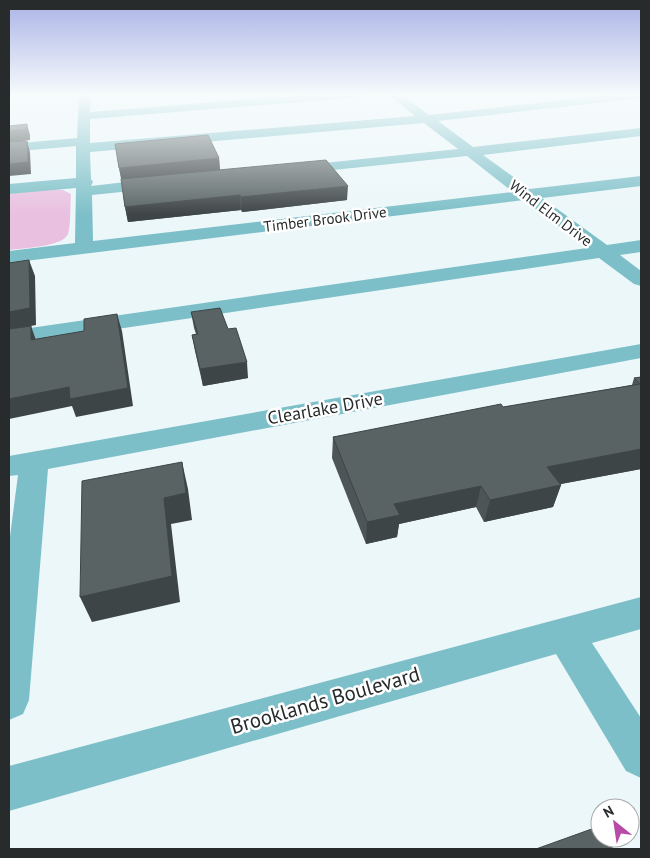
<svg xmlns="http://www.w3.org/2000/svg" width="650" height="858" viewBox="0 0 650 858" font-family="'PT Sans',sans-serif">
  <rect width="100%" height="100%" fill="#ecf7f9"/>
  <path fill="#e9c0e0" d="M 53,189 L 63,190 L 71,194 C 70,204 71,225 68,234 C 63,247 22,248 9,250 L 9,194 Z"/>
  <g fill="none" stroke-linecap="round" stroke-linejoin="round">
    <path fill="#7dbfc8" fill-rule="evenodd" d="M 79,94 L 91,94 L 90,112 L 315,94 L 368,94 L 363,97 L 90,119 L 90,143 L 415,116 L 388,94 L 401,94 L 429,115 L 616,94 L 641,94 L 641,98 L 438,121 L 473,147 L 641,128 L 641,136 L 483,155 L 530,189 L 641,176 L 641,186 L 542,198 L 607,245 L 641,240 L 641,252 L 620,255 L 641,271 L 641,286 L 634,284 L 599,258 L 9,345 L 9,331 L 587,248 L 524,200 L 9,263 L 9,251 L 75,243 L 76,188 L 9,194 L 9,184 L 76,178 L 76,146 L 9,152 L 9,144 L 77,138 ZM 424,123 L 458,149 L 295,166 L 290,167 L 288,170 L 290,173 L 295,174 L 467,156 L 513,192 L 93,241 L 92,195 L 160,188 L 165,186 L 168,183 L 165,180 L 160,178 L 91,186 L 93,182 L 91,179 L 90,152 Z
      M 641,344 L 641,358 L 48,469 L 29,700 L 23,714 L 9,720 L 9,544 L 18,475 L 9,476 L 9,456 Z
      M 641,597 L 641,629 L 592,643 L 641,718 L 641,778 L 626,771 L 556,654 L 9,811 L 9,766 Z"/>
  </g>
  <path fill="#4d5556" d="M 219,158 L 220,170 L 347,200 L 242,212 L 241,210 L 128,222 L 125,207 L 121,179 L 119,168 Z
    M 191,312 L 228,329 L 248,378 L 203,386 L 195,351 L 192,335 L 196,334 L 194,328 Z
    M 641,377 L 641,469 L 560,484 L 561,485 L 553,507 L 484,522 L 476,507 L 399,524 L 397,537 L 366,544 L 332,458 L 333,437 L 632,385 L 634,378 Z"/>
  <path fill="#3e4546" d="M 27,124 L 30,135 L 30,140 L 9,143 L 9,131 Z
    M 27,141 L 30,152 L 31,174 L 9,176 L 9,164 Z
    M 219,158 L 220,171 L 122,181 L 119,168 Z
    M 348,186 L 347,200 L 242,212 L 241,197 Z
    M 240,195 L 241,210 L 128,222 L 125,207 Z
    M 29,260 L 35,276 L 36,325 L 31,326 L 37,343 L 9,330 L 9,312 Z
    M 117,314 L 122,331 L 133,406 L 76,417 L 72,406 L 9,419 L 9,399 Z
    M 247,362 L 248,378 L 203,386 L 200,369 Z
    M 641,449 L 641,469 L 540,488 L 547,467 Z
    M 182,462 L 188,489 L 192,520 L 171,524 L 180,602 L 92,622 L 80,597 L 164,498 Z
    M 561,485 L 553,507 L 484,522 L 490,500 Z
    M 481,486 L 476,507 L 399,524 L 397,537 L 366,544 L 367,522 L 394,504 Z"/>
  <path fill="#596364" stroke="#3e4546" d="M 27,124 L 27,129 L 9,131 L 9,126 Z
    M 208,135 L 219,158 L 119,168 L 115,144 Z
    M 27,141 L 28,162 L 9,164 L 9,142 Z
    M 326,160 L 348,186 L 241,197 L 240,195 L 125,207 L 121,179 Z
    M 29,260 L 30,308 L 9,312 L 9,263 Z
    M 220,308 L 228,329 L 236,328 L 247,362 L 200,369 L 192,335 L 198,334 L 191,312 Z
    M 117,314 L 128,388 L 70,399 L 69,387 L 9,399 L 9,329 L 31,326 L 31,340 L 84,331 L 84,319 Z
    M 641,377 L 641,449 L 547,467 L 561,485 L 490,500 L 481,486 L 394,504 L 400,515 L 367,522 L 333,437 L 501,404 L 503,407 L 640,384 L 634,378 Z
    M 182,462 L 186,493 L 164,498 L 172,576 L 80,597 L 82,481 Z
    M 600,826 L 600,838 L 607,838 L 613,849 L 536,849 Z"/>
  <linearGradient id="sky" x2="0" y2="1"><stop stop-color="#aab3e6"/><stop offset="0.44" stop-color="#f6fbfc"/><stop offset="1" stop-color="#f6fbfc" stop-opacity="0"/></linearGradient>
  <rect width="650" height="215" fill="url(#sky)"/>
  <g text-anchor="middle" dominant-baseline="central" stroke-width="5" stroke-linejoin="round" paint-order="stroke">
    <g font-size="15" fill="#272b2c" stroke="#fff">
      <text transform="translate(551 213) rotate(37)">Wind Elm Drive</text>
      <text transform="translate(325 219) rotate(-7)">Timber Brook Drive</text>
    </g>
    <g font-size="18" fill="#272b2c" stroke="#fff">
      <text transform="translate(325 408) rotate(-10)">Clearlake Drive</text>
    </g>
    <g font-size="21" fill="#272b2c" stroke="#fff">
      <text transform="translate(325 700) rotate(-16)">Brooklands Boulevard</text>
    </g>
  </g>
  <rect width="650" height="858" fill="none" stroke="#272b2c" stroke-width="20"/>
  <g transform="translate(615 823) rotate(330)"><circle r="24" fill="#ffffff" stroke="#a9aaab"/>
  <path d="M0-4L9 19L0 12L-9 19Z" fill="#b84aa8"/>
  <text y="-8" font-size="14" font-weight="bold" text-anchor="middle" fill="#272b2c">N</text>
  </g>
</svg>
